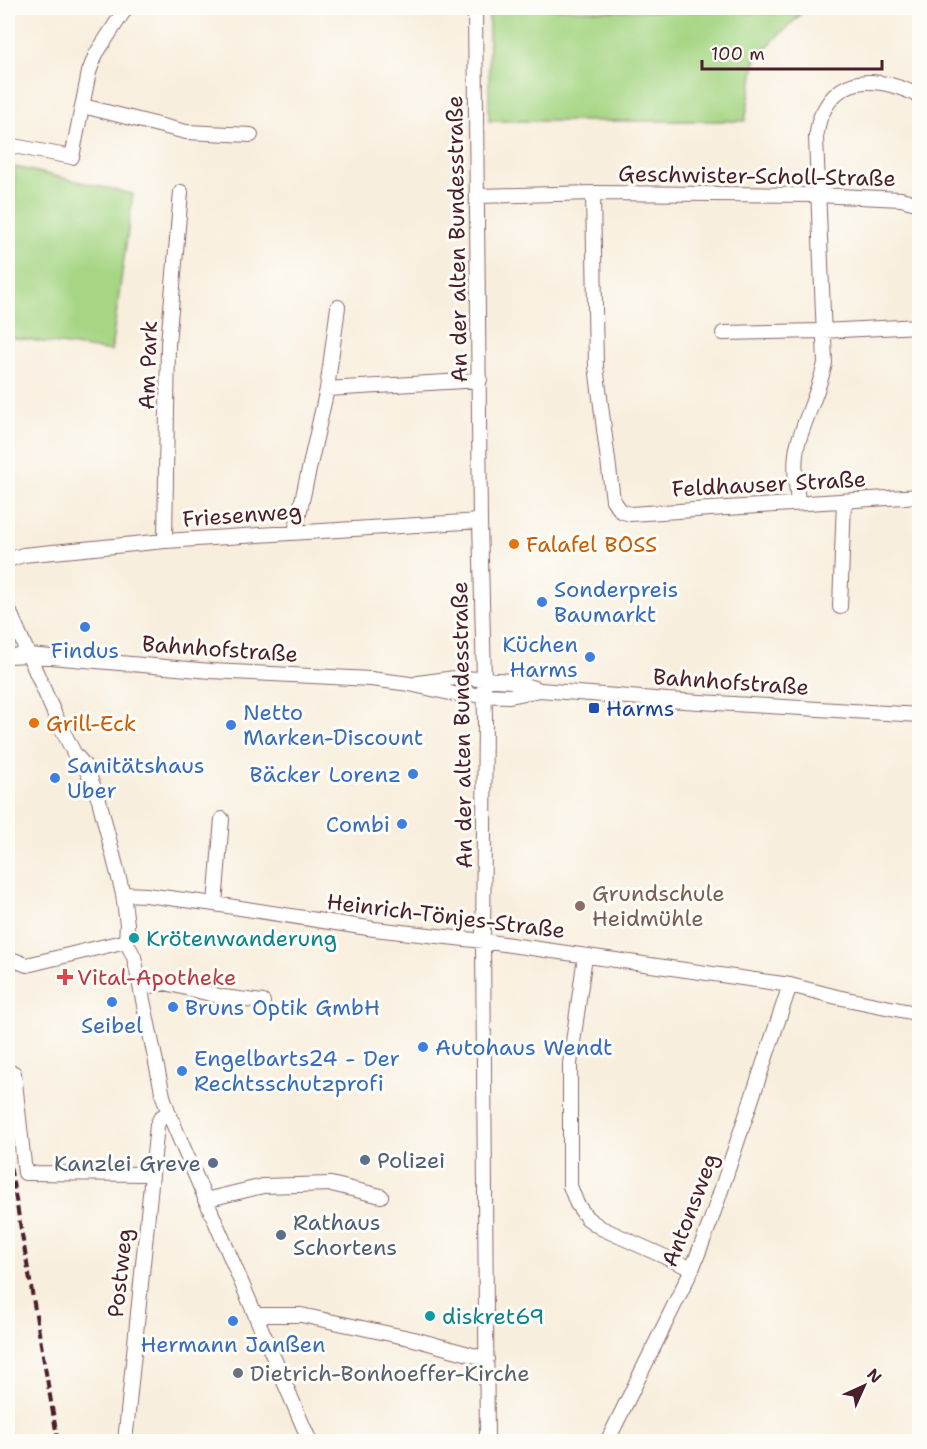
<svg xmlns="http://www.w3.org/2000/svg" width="927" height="1449" viewBox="0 0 927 1449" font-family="'Shantell Sans',sans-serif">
  <rect width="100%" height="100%" fill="#fdfcf7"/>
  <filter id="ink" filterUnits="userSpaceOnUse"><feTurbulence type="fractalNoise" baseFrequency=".0167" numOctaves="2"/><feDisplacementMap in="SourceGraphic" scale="12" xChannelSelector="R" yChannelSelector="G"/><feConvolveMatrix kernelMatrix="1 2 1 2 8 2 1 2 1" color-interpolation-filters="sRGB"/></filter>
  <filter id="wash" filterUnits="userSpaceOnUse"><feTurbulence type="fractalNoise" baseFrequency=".008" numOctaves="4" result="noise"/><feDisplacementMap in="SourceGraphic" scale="24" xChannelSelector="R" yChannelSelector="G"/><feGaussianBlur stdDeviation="1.35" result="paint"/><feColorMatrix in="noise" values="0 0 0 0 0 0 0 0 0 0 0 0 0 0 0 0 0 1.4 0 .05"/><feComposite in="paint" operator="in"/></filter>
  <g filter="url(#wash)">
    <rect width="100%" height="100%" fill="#f8eedd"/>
    <path fill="#a6d684" stroke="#787a58" stroke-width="1.5" d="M 489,8 L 544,8 L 602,11 L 721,11 L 800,15 L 756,57 L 745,121 L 489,121 Z
      M 15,167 L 133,194 L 111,351 L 15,338 L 8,339 L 8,231 L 14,214 Z"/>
  </g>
  <g filter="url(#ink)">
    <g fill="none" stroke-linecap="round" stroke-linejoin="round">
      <defs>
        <path id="minor" d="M 475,8 L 480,521 L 485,719 L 483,941 L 487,1442
          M 83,106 L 186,132 L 251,135
          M 8,145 L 72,157 L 89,72 L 96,54 L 126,8
          M 593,193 L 596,366 L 613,500 L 621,511 L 630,514 L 920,496
          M 477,196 L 593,193 L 817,195 L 901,199 L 920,204
          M 723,333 L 822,331 L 920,326
          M 327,389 L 480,380
          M 798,503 C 796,483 793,463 798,443 C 806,416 819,391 825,363 L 816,137 C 818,129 818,120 822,114 C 842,70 884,79 920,96
          M 295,532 L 327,389 L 338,307
          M 165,541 L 168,344 L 181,192
          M 8,560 L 23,555 L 165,541 L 480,521
          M 840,607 L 844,501
          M 8,608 L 55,715 L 74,753 L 85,766 L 99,800 L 123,894 L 127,924 L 126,941 L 134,957 L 163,1096 L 169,1114 L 310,1442
          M 8,656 L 28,655 L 211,671 L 371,679 L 410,684 L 454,694 L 510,696 L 540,690
          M 418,683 L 455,678 L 484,679 L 511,681 L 540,690 L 667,700 L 920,715
          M 123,894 L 146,895 L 215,904 L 374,929 L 483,941 L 790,985 L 837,997 L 920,1014
          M 215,904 L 222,819
          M 585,956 L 570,1064 L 570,1186 L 577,1204 L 587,1218 L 601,1228 L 692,1269
          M 8,958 L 27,965 L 126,941
          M 141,988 L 166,983 L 223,997 L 263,1002
          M 14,1073 L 25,1173 L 151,1174
          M 205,1200 L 263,1186 L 331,1184 L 381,1196
          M 257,1315 L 301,1315 L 414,1339 L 487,1359
          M 125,1442 L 157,1125 L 161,1117 L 169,1114
          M 607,1442 L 692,1269 L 710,1223 L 790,985"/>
      </defs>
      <use href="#minor" stroke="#876769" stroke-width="16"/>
      <use href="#minor" stroke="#fff" stroke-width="14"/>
      <path stroke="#4a1f2b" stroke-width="4" stroke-dasharray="9 4.5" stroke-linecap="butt" d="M 8,1154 L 58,1442"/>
    </g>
  </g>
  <g fill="#e8710a" stroke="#fdfcf7" stroke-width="2">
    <circle cx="514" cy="544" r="6"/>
    <circle cx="34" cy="723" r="6"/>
  </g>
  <g fill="#3f7fe0" stroke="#fdfcf7" stroke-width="2">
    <circle cx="542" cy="602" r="6"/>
    <circle cx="85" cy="627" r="6"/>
    <circle cx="590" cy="657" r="6"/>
    <circle cx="231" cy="725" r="6"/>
    <circle cx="413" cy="774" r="6"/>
    <circle cx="55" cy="778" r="6"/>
    <circle cx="402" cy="824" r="6"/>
    <circle cx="112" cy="1002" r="6"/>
    <circle cx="173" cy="1007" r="6"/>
    <circle cx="423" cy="1047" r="6"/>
    <circle cx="182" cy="1071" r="6"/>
    <circle cx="233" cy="1321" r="6"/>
  </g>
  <rect fill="#1a4fb4" stroke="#fdfcf7" stroke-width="2" x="588" y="702" width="12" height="12" rx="3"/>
  <circle fill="#8d6e63" stroke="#fdfcf7" stroke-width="2" cx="580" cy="906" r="6"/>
  <g fill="#0f9aa8" stroke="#fdfcf7" stroke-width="2">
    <circle cx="134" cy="938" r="6"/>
    <circle cx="430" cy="1316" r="6"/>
  </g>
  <path fill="#e0444e" stroke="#fdfcf7" stroke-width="2" d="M62 968h6v6h6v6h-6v6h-6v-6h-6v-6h6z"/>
  <g fill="#5c6f8a" stroke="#fdfcf7" stroke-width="2">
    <circle cx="365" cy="1160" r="6"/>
    <circle cx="213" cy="1163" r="6"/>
    <circle cx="281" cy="1235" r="6"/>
  </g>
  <circle fill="#6b7280" stroke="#fdfcf7" stroke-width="2" cx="238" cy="1373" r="6"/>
  <g text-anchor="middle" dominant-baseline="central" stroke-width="6" stroke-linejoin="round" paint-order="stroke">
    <g font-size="22" fill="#4a1f2b" stroke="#fdfcf7">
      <text transform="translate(757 176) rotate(1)">Geschwister-Scholl-Straße</text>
      <text transform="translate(457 239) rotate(-91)">An der alten Bundesstraße</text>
      <text transform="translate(148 365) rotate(-88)">Am Park</text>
      <text transform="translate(769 484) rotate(-3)">Feldhauser Straße</text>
      <text transform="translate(242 515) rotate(-4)">Friesenweg</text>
      <text transform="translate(220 649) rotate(4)">Bahnhofstraße</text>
      <text transform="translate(731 682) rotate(4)">Bahnhofstraße</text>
      <text transform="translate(462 725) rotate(-91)">An der alten Bundesstraße</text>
      <text transform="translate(446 916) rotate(7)">Heinrich-Tönjes-Straße</text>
      <text transform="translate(690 1210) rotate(-69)">Antonsweg</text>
      <text transform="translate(120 1273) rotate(-84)">Postweg</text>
    </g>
    <g font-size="22" fill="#c56008" stroke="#fdfcf7" text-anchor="start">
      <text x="526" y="544">Falafel BOSS</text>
      <text x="46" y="723">Grill-Eck</text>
    </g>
    <g font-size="22" fill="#366cbe" stroke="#fdfcf7" text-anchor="start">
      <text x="554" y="589">Sonderpreis<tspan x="554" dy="25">Baumarkt</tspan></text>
      <text x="578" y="644" text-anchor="end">Küchen<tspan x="578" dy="25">Harms</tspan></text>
      <text x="85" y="650" text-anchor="middle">Findus</text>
      <text x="243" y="712">Netto<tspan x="243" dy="25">Marken-Discount</tspan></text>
      <text x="67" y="765">Sanitätshaus<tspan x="67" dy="25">Uber</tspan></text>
      <text x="401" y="774" text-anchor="end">Bäcker Lorenz</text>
      <text x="390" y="824" text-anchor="end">Combi</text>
      <text x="185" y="1007">Bruns Optik GmbH</text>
      <text x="112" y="1025" text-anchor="middle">Seibel</text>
      <text x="435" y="1047">Autohaus Wendt</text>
      <text x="194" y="1058">Engelbarts24 - Der<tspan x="194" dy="25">Rechtsschutzprofi</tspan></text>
      <text x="233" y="1344" text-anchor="middle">Hermann Janßen</text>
    </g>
    <g font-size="22" fill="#164399" stroke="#fdfcf7" text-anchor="start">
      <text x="606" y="708">Harms</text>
    </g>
    <g font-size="22" fill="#785e54" stroke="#fdfcf7" text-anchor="start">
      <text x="592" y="893">Grundschule<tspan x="592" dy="25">Heidmühle</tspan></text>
    </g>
    <g font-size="22" fill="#0d838f" stroke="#fdfcf7" text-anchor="start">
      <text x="146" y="938">Krötenwanderung</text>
      <text x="442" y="1316">diskret69</text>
    </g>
    <g font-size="22" fill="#be3a42" stroke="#fdfcf7" text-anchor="start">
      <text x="77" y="977">Vital-Apotheke</text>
    </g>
    <g font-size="22" fill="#4e5e75" stroke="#fdfcf7" text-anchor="start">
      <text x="377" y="1160">Polizei</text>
      <text x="201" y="1163" text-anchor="end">Kanzlei Greve</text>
      <text x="293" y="1222">Rathaus<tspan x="293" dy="25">Schortens</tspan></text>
    </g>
    <g font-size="22" fill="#5b616d" stroke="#fdfcf7" text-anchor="start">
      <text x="250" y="1373">Dietrich-Bonhoeffer-Kirche</text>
    </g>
  </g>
  <rect width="927" height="1449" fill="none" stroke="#fdfcf7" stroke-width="30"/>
  <g transform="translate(864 1386) rotate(45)" stroke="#fdfcf7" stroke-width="4.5" paint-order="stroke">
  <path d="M0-4.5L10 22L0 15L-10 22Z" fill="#4a1f2b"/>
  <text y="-9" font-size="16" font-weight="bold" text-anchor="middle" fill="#4a1f2b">N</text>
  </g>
  <path d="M702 60v9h180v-9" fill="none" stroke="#4a1f2b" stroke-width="3"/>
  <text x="711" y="60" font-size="18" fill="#4a1f2b" stroke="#fdfcf7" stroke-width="4.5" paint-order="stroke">100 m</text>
</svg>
